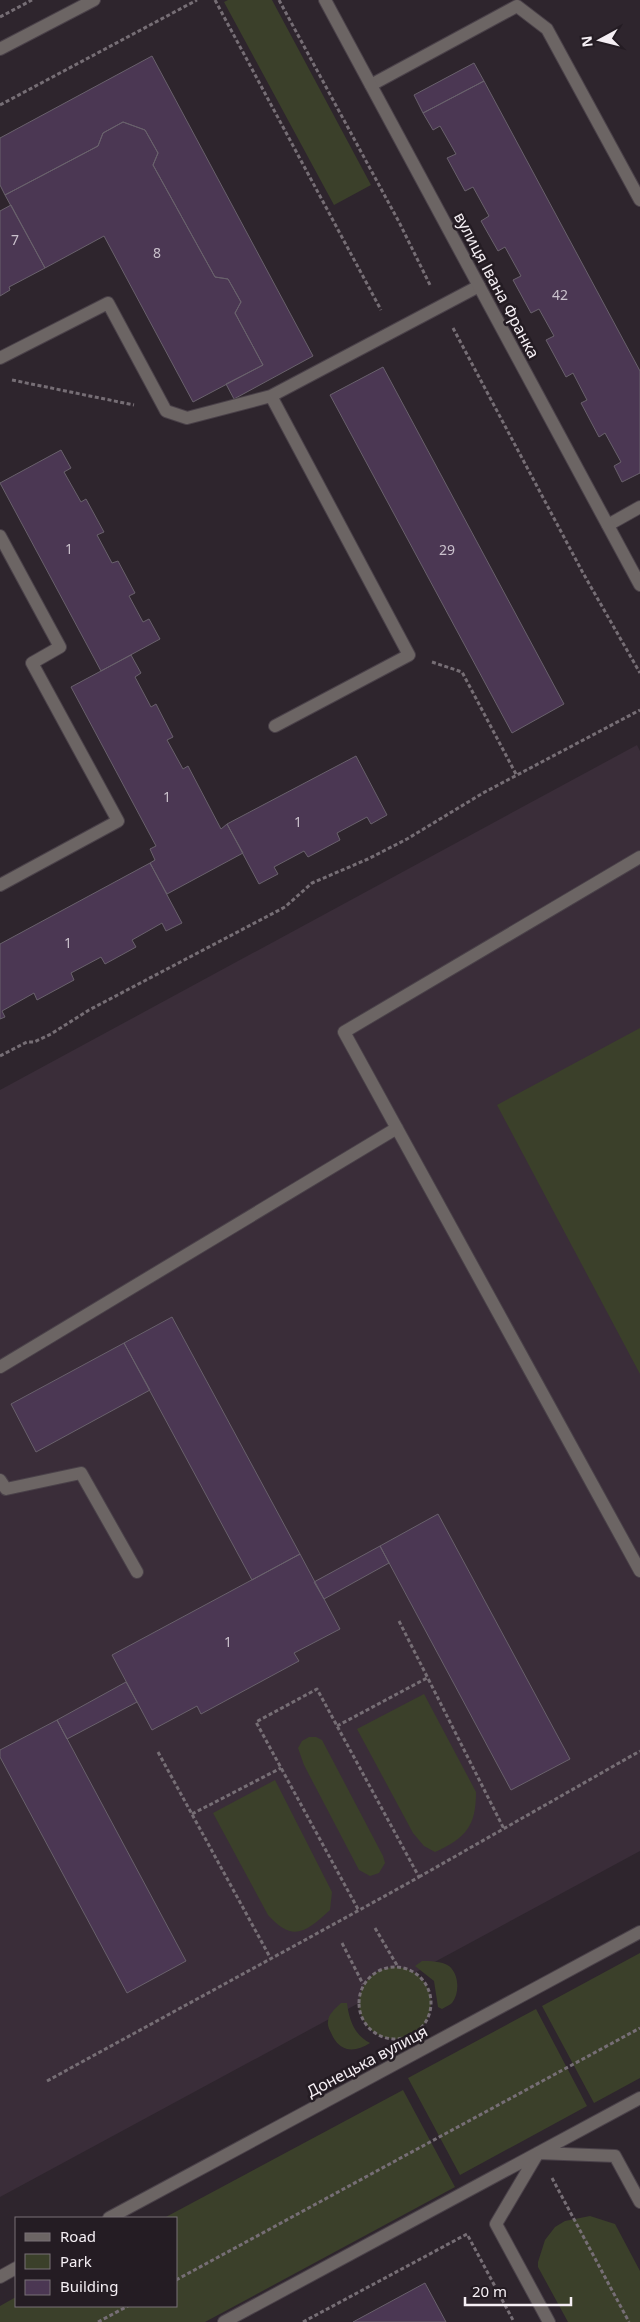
<svg xmlns="http://www.w3.org/2000/svg" width="640" height="2322" viewBox="0 0 640 2322" font-family="'Noto Sans',sans-serif">
  <rect width="100%" height="100%" fill="#2e252d"/>
  <path fill="#3a2d39" d="M 637,745 L 640,751 L 640,1851 L 0,2197 L 0,1090 Z"/>
  <path fill="#3b402a" d="M 228,0 L 272,0 L 371,185 L 334,205 L 224,2 Z
    M 640,1028 L 640,1374 L 497,1105 Z
    M 424,1694 L 476,1792 C 476,1826 466,1838 435,1852 L 424,1846 L 413,1833 L 357,1729 Z
    M 309,1737 L 316,1737 L 322,1740 L 383,1856 L 385,1863 L 379,1873 L 370,1876 L 359,1870 L 304,1765 L 298,1748 L 302,1741 Z
    M 275,1780 L 332,1892 L 330,1910 C 306,1932 293,1943 268,1915 L 213,1813 Z
    M 640,1953 L 640,2078 L 594,2103 L 542,2006 Z
    M 422,1961 C 430,1961 441,1961 449,1966 C 459,1974 460,1993 452,2003 C 450,2005 445,2007 442,2009 L 438,2007 L 434,1981 L 415,1966 Z
    M359 2003a36 36 0 1 1 72 0a36 36 0 1 1-72 0Z
    M 341,2003 L 347,2003 C 349,2019 354,2035 370,2043 C 356,2052 342,2053 333,2037 C 331,2032 327,2027 328,2022 C 328,2014 336,2008 341,2003 Z
    M 536,2009 L 587,2106 L 460,2175 L 408,2078 Z
    M 403,2090 L 455,2187 L 205,2322 L 0,2322 L 0,2306 L 16,2297 L 16,2306 L 176,2306 L 176,2218 L 164,2218 Z
    M 590,2216 L 615,2224 L 640,2271 L 640,2322 L 568,2322 L 538,2267 L 538,2262 L 545,2240 L 555,2227 L 565,2221 Z"/>
  <path fill="#4b3753" stroke="#69616c" d="M 152,56 L 313,356 L 234,399 L 226,384 L 263,365 L 235,313 L 241,302 L 228,279 L 215,277 L 153,165 L 158,153 L 145,130 L 123,122 L 103,133 L 98,146 L 5,195 L 0,185 L 0,138 Z
    M 474,63 L 484,81 L 423,113 L 414,95 Z
    M 484,81 L 640,371 L 640,473 L 622,482 L 614,466 L 621,462 L 605,433 L 599,437 L 581,403 L 587,400 L 573,373 L 566,377 L 546,340 L 554,336 L 539,309 L 531,313 L 513,280 L 521,276 L 505,247 L 498,251 L 481,221 L 489,216 L 473,187 L 465,191 L 447,158 L 456,154 L 440,126 L 433,130 L 423,113 Z
    M 123,122 L 145,130 L 158,153 L 153,165 L 215,277 L 228,279 L 241,302 L 235,313 L 263,365 L 193,402 L 104,236 L 45,268 L 5,195 L 98,146 L 103,133 Z
    M 11,205 L 45,268 L 9,287 L 10,290 L 0,296 L 0,211 Z
    M 383,367 L 564,704 L 512,733 L 330,395 Z
    M 61,450 L 71,468 L 64,472 L 81,502 L 86,499 L 104,532 L 97,535 L 112,563 L 118,561 L 135,593 L 129,596 L 143,622 L 149,619 L 160,639 L 101,671 L 0,483 Z
    M 131,655 L 141,673 L 135,677 L 151,707 L 156,704 L 173,737 L 167,740 L 183,769 L 188,766 L 221,829 L 227,824 L 243,853 L 167,894 L 150,863 L 155,860 L 150,849 L 156,846 L 71,687 Z
    M 356,756 L 387,815 L 371,824 L 367,817 L 337,833 L 340,840 L 308,857 L 304,851 L 274,867 L 278,874 L 259,884 L 227,824 Z
    M 150,863 L 182,923 L 166,931 L 162,923 L 132,940 L 136,947 L 105,964 L 101,957 L 71,973 L 74,980 L 37,1000 L 34,993 L 2,1011 L 5,1017 L 0,1019 L 0,944 Z
    M 172,1317 L 300,1554 L 252,1580 L 124,1343 Z
    M 124,1343 L 150,1390 L 36,1452 L 11,1404 Z
    M 438,1514 L 570,1759 L 511,1790 L 380,1546 Z
    M 380,1546 L 389,1563 L 324,1599 L 314,1582 Z
    M 300,1554 L 340,1629 L 294,1653 L 299,1661 L 201,1714 L 197,1706 L 152,1730 L 112,1655 Z
    M 126,1682 L 137,1702 L 67,1739 L 57,1720 Z
    M 57,1720 L 186,1961 L 127,1993 L 0,1757 L 0,1750 Z
    M 425,2283 L 446,2322 L 353,2322 Z"/>
  <g fill="none" stroke-linecap="round" stroke-linejoin="round">
    <defs>
      <path id="lane" d="M 371,85 L 517,6 L 547,29 L 640,200
        M 0,358 L 108,303 L 166,411 L 187,418 L 271,396 L 479,286
        M 271,396 L 409,655 L 275,726
        M 608,525 L 640,507
        M 0,536 L 60,647 L 32,663 L 118,821 L 0,885
        M 640,857 L 344,1032 L 640,1571
        M 0,1367 L 397,1128
        M 0,1480 L 6,1489 L 81,1473 L 137,1572"/>
      <path id="street" d="M 325,0 L 640,585
        M 0,49 L 94,0
        M 109,2218 L 640,1932
        M 0,2277 L 16,2268
        M 224,2322 L 640,2098
        M 549,2322 L 496,2224 L 538,2153 L 615,2156 L 640,2202"/>
    </defs>
    <use href="#lane" stroke="#4a4149" stroke-width="14"/>
    <use href="#street" stroke="#4a4149" stroke-width="14"/>
    <path stroke="#766e75" stroke-width="3" stroke-dasharray="4 2.5" stroke-linecap="butt" d="M 215,0 L 381,310
      M 279,0 L 399,222 L 430,285
      M 0,17 L 32,0
      M 0,105 L 197,0
      M 453,328 L 583,573 L 640,673
      M 12,380 L 134,405
      M 432,662 L 462,672 L 517,776
      M 0,1056 L 27,1042 L 34,1042 L 51,1034 L 89,1010 L 285,907 L 312,883 L 368,859 L 407,839 L 483,793 L 640,710
      M 399,1621 L 504,1829
      M 337,1726 L 427,1678
      M 158,1752 L 271,1959
      M 192,1814 L 281,1768
      M 419,1877 L 640,1751
      M 375,1928 L 398,1967
      M 342,1943 L 363,1984
      M359 2003a36 36 0 1 1 72 0a36 36 0 1 1-72 0Z
      M 47,2081 C 171,2013 295,1946 419,1877 L 317,1689 L 256,1722 L 359,1911
      M 552,2178 L 629,2322
      M 176,2280 L 640,2028
      M 98,2322 L 128,2306
      M 303,2322 L 467,2234 L 514,2322"/>
    <use href="#lane" stroke="#6c6564" stroke-width="12"/>
    <use href="#street" stroke="#6c6564" stroke-width="12"/>
  </g>
  <g text-anchor="middle" dominant-baseline="central" stroke-width="5" stroke-linejoin="round" paint-order="stroke">
    <g font-size="14" fill="#cac1cc">
      <text x="15" y="239">7</text>
      <text x="157" y="252">8</text>
      <text x="560" y="294">42</text>
      <text x="69" y="548">1</text>
      <text x="447" y="549">29</text>
      <text x="167" y="796">1</text>
      <text x="298" y="821">1</text>
      <text x="68" y="942">1</text>
      <text x="228" y="1641">1</text>
    </g>
    <g font-size="16" fill="#f5eff4" stroke="#241c23">
      <text transform="translate(497 285) rotate(62)">вулиця Івана Франка</text>
      <text transform="translate(367 2061) rotate(-28)">Донецька вулиця</text>
    </g>
  </g>
  <rect x="15" y="2217" width="162" height="90" fill="#241c23" stroke="#787077"/>
  <rect x="25" y="2233" width="25" height="8" fill="#6c6564" stroke="#787077"/>
  <text x="60" y="2242" font-size="15" fill="#f5eff4">Road</text>
  <rect x="25" y="2254" width="25" height="15" fill="#3b402a" stroke="#787077"/>
  <text x="60" y="2267" font-size="15" fill="#f5eff4">Park</text>
  <rect x="25" y="2280" width="25" height="15" fill="#4b3753" stroke="#787077"/>
  <text x="60" y="2292" font-size="15" fill="#f5eff4">Building</text>
  <g transform="translate(600 40) rotate(263)" stroke="#241c23" stroke-width="4" paint-order="stroke">
  <path d="M0-4L9 19L0 12L-9 19Z" fill="#f5eff4"/>
  <text y="-8" font-size="14" font-weight="bold" text-anchor="middle" fill="#f5eff4">N</text>
  </g>
  <path d="M465 2297v8h106v-8" fill="none" stroke="#f5eff4" stroke-width="2.5"/>
  <text x="472" y="2297" font-size="15" fill="#f5eff4" stroke="#241c23" stroke-width="4" paint-order="stroke">20 m</text>
</svg>
